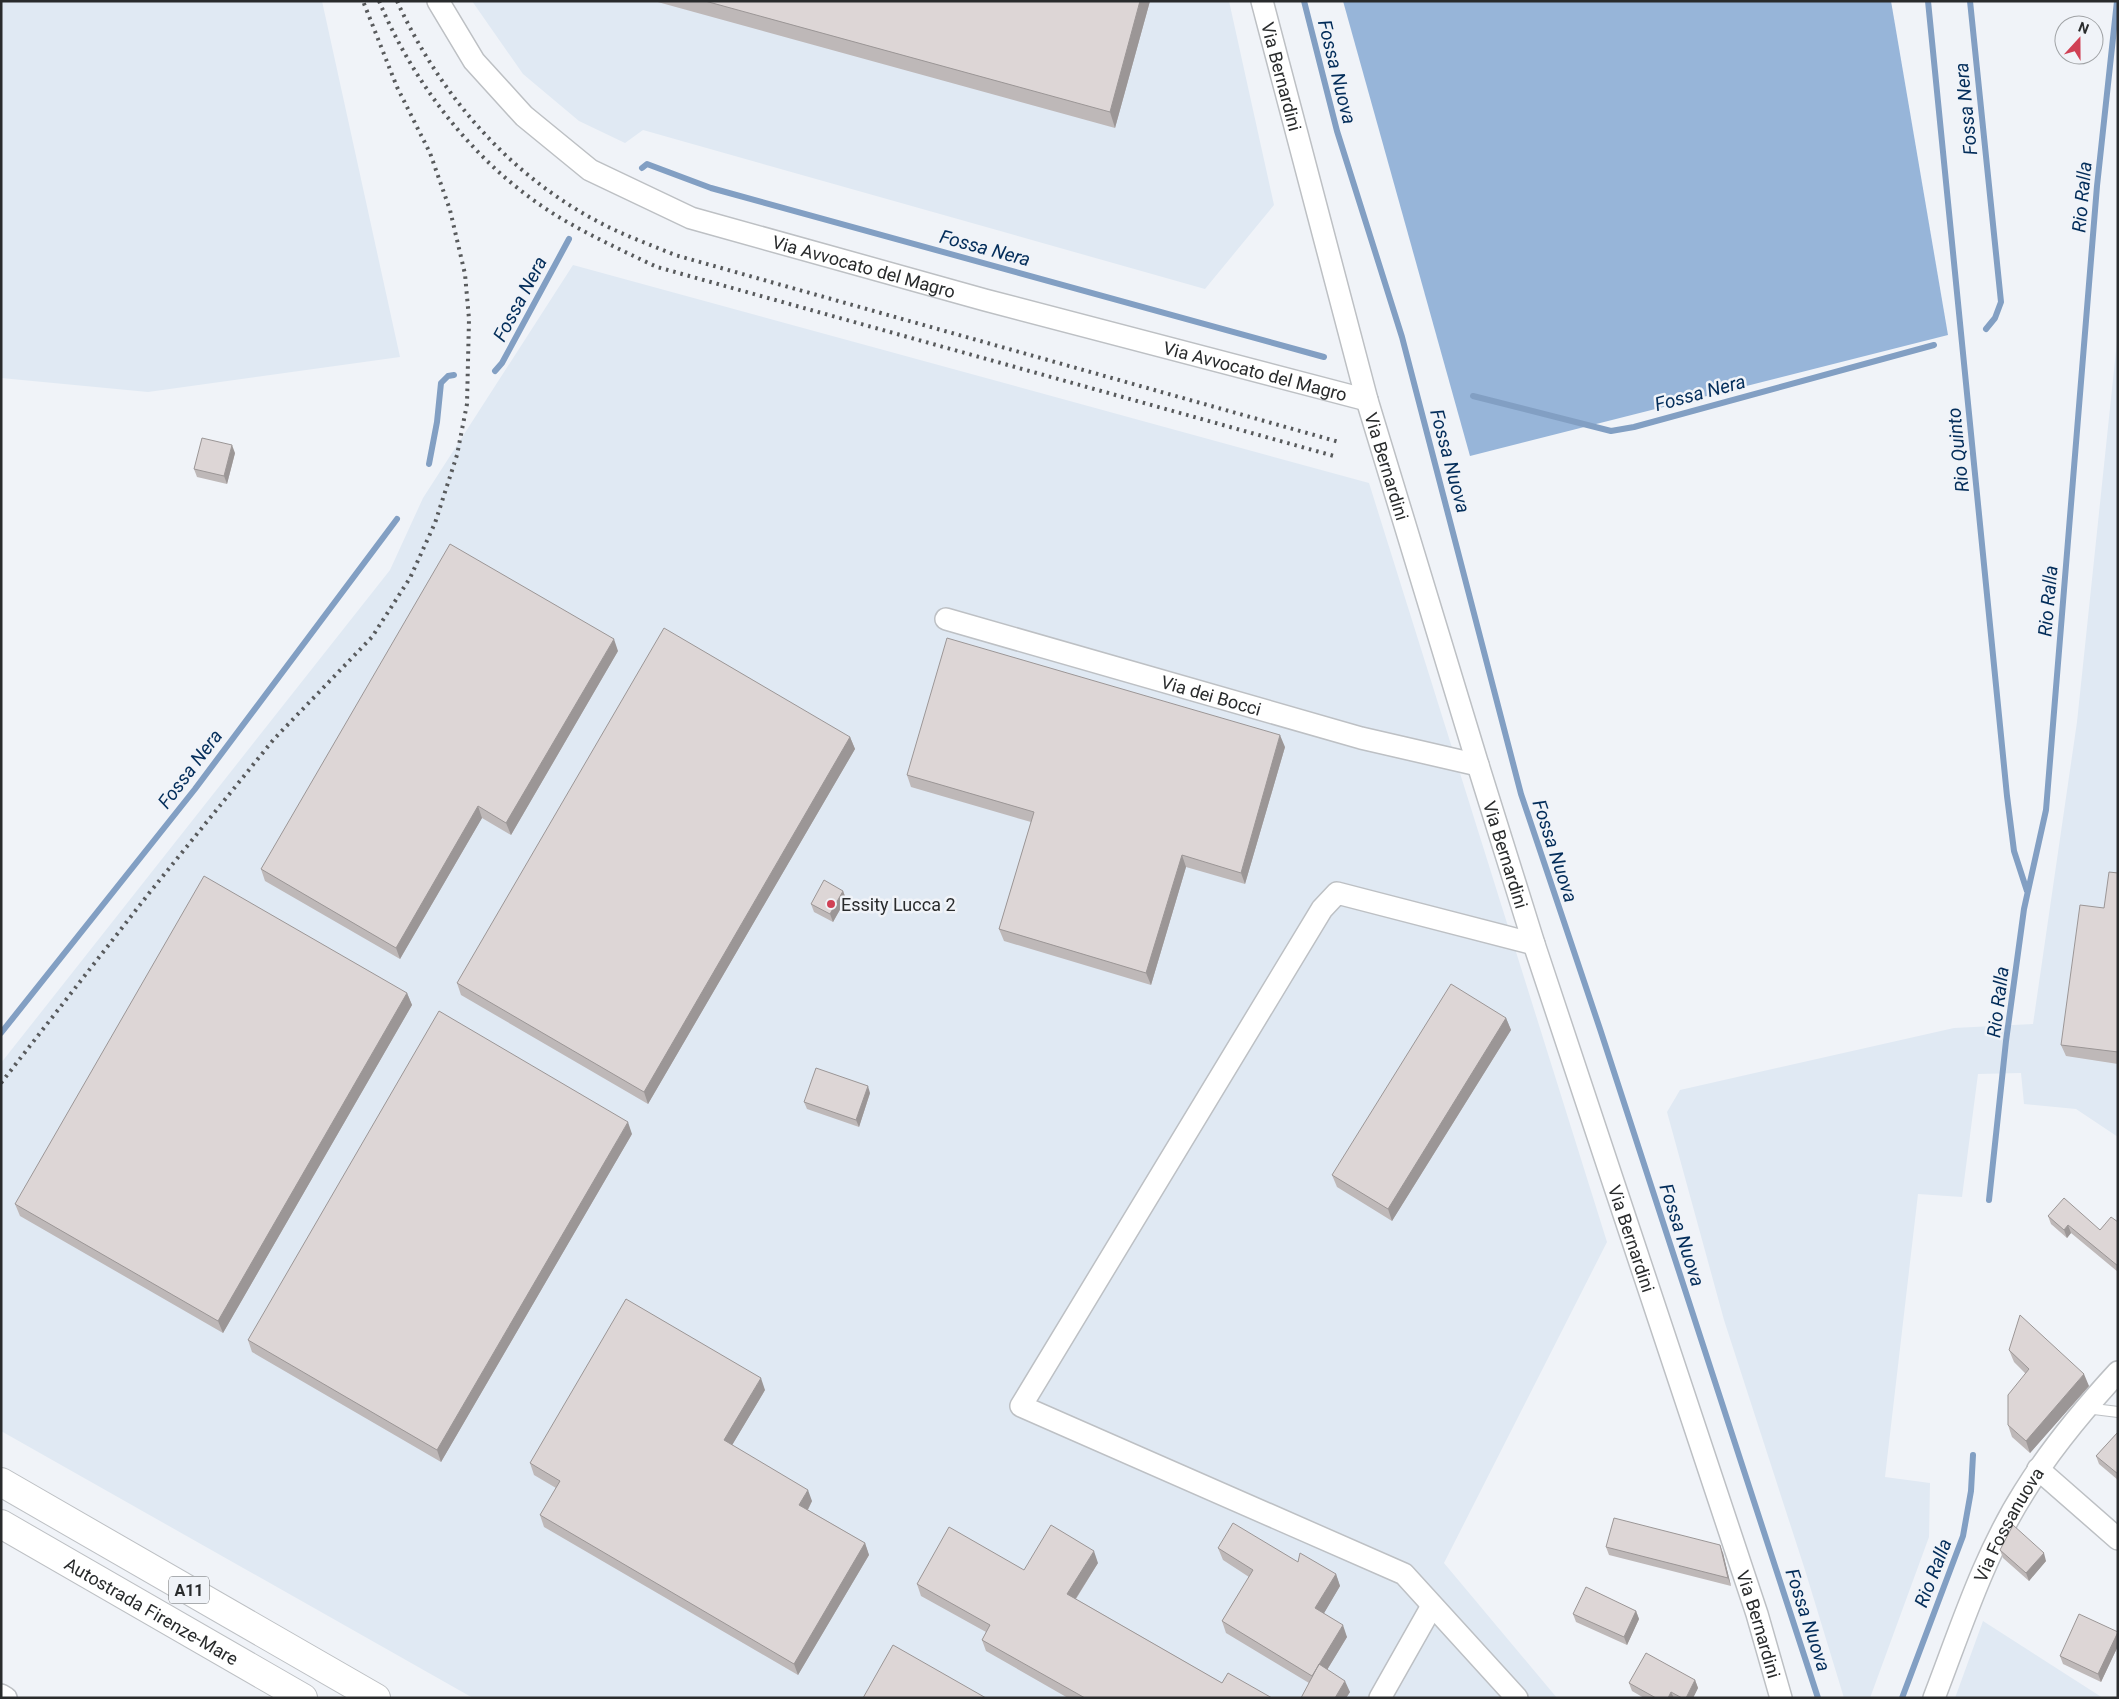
<svg xmlns="http://www.w3.org/2000/svg" width="2119" height="1699" viewBox="0 0 2119 1699" font-family="Roboto,sans-serif">
  <rect width="100%" height="100%" fill="#f0f3f8"/>
  <path fill="#e0e9f3" d="M 1,1 L 322,1 L 400,357 L 148,392 L 1,378 Z
    M 472,1 L 1229,1 L 1274,205 L 1205,289 L 643,130 L 625,143 L 579,121 L 523,74 Z
    M 573,265 L 1369,483 L 1607,1242 L 1444,1563 L 1557,1698 L 473,1698 L 1,1431 L 1,1063 L 390,570 L 423,498 Z
    M 2118,332 L 2118,1137 L 2076,1109 L 2024,1104 L 2021,1073 L 1978,1074 L 1962,1197 L 1918,1194 L 1885,1477 L 1930,1483 L 1929,1537 L 1870,1698 L 1844,1698 L 1805,1570 L 1724,1320 L 1667,1112 L 1680,1090 L 1954,1028 L 2033,1024 L 2077,722 Z
    M 1983,1621 L 2103,1698 L 1955,1698 Z"/>
  <path fill="#97b5d9" d="M 1343,1 L 1891,1 L 1948,335 L 1470,456 Z"/>
  <g fill="none" stroke-linecap="round" stroke-linejoin="round">
    <path stroke="#829fc3" stroke-width="6" d="M 1304,1 L 1337,131 L 1402,337 L 1521,794 L 1600,1029 L 1818,1698
      M 1928,1 L 2007,796 L 2014,851 L 2027,891
      M 1970,1 L 2001,302 L 1995,318 L 1986,329
      M 642,168 L 647,164 L 711,188 L 1324,357
      M 495,371 L 502,363 L 569,239
      M 1473,396 L 1611,431 L 1634,427 L 1934,345
      M 429,464 L 437,422 L 441,383 L 448,376 L 454,375
      M 1,1033 L 195,789 L 397,519
      M 1989,1200 L 2006,1041 L 2024,909 L 2046,810 L 2097,186 L 2117,1
      M 1902,1698 L 1963,1536 L 1971,1491 L 1973,1455"/>
    <defs>
      <path id="service" d="M 2086,1408 L 2118,1412"/>
      <g id="minor">
        <path id="s1" d="M 438,1 L 474,61 L 524,116 L 590,170 L 691,218 L 985,300 L 1367,400"/>
        <path id="s2" d="M 1262,1 L 1367,400 L 1478,765 L 1534,944 L 1757,1614 L 1781,1698"/>
        <path id="s3" d="M 946,619 L 1361,738 L 1478,765"/>
        <path d="M 2038,1469 L 2118,1539"/>
        <path d="M 1,1695 L 6,1698"/>
        <path d="M 1380,1698 L 1432,1606"/>
        <path d="M 1517,1698 L 1404,1574 L 1021,1406 L 1322,909 L 1337,893 L 1534,944"/>
        <path id="s4" d="M 1934,1698 C 1961,1628 1984,1555 2024,1492 C 2051,1448 2083,1410 2118,1372"/>
      </g>
      <g id="motorway">
        <path d="M 1,1482 L 376,1698"/>
        <path id="s5" d="M 1,1524 L 303,1698"/>
      </g>
    </defs>
    <use href="#service" stroke="#bdc0c4" stroke-width="12"/>
    <use href="#minor" stroke="#bdc0c4" stroke-width="24"/>
    <use href="#motorway" stroke="#bdc0c4" stroke-width="30"/>
    <use href="#service" stroke="#fff" stroke-width="10"/>
    <use href="#minor" stroke="#fff" stroke-width="21"/>
    <use href="#motorway" stroke="#fff" stroke-width="28"/>
    <path stroke="#585a5c" stroke-width="4" stroke-dasharray="2.5 5" stroke-linecap="butt" d="M 379,1 C 416,89 480,170 562,219 C 593,237 625,252 657,267 L 1334,456
      M 397,1 C 442,100 518,186 619,232 C 637,240 656,247 675,255 L 1339,442
      M 1,1083 L 150,892 L 274,739 L 372,637 L 410,578 L 435,523 L 457,455 L 467,404 L 469,319 L 465,274 L 450,210 L 430,153 L 397,87 L 363,1"/>
  </g>
  <path fill="#beb8b8" d="M 654,1 L 1150,1 L 1115,128 Z
    M 235,453 L 227,484 L 197,477 L 194,469 Z
    M 618,651 L 511,835 L 482,818 L 400,959 L 265,881 L 261,869 Z
    M 850,737 L 855,749 L 648,1104 L 461,995 L 457,983 Z
    M 1285,747 L 1245,884 L 1186,867 L 1151,985 L 1004,941 L 999,929 L 1031,822 L 911,787 L 907,775 Z
    M 2118,873 L 2118,1064 L 2066,1056 L 2061,1045 L 2104,908 Z
    M 843,891 L 846,899 L 833,922 L 814,912 L 811,904 Z
    M 407,993 L 412,1005 L 223,1333 L 20,1216 L 15,1204 Z
    M 1506,1018 L 1511,1030 L 1392,1221 L 1337,1187 L 1332,1175 Z
    M 870,1093 L 859,1127 L 807,1109 L 804,1102 Z
    M 632,1134 L 441,1462 L 252,1352 L 248,1340 Z
    M 2048,1216 L 2100,1230 L 2118,1222 L 2118,1272 L 2071,1233 L 2067,1238 L 2051,1224 Z
    M 2009,1350 L 2089,1386 L 2030,1453 L 2012,1437 L 2008,1425 L 2026,1374 L 2014,1362 Z
    M 765,1390 L 732,1445 L 812,1501 L 808,1510 L 865,1543 L 869,1555 L 798,1675 L 544,1527 L 540,1515 L 556,1488 L 534,1475 L 530,1463 Z
    M 2118,1432 L 2118,1480 L 2099,1464 L 2096,1456 Z
    M 1606,1547 L 1723,1553 L 1731,1586 L 1609,1555 Z
    M 1218,1548 L 1298,1562 L 1336,1574 L 1340,1586 L 1324,1613 L 1347,1637 L 1327,1670 L 1350,1692 L 1346,1698 L 1301,1698 L 1309,1683 L 1226,1633 L 1222,1621 L 1249,1577 L 1223,1560 Z
    M 2000,1550 L 2046,1561 L 2029,1581 L 2003,1558 Z
    M 1098,1563 L 1076,1599 L 1222,1683 L 1272,1698 L 1068,1698 L 986,1651 L 982,1640 L 986,1632 L 921,1596 L 917,1584 L 1024,1570 Z
    M 1636,1611 L 1639,1619 L 1627,1645 L 1576,1622 L 1573,1614 Z
    M 2118,1632 L 2118,1646 L 2101,1682 L 2063,1664 L 2060,1656 Z
    M 1695,1680 L 1698,1688 L 1693,1698 L 1644,1698 L 1632,1691 L 1629,1683 Z"/>
  <path fill="#9b9696" d="M 1140,1 L 1150,1 L 1115,128 L 1110,112 Z
    M 232,445 L 235,453 L 227,484 L 224,476 Z
    M 614,639 L 618,651 L 511,835 L 506,823 Z
    M 1280,735 L 1285,747 L 1245,884 L 1241,873 Z
    M 850,737 L 855,749 L 648,1104 L 644,1092 Z
    M 478,806 L 482,818 L 400,959 L 396,948 Z
    M 1182,855 L 1186,867 L 1151,985 L 1146,973 Z
    M 843,891 L 846,899 L 833,922 L 830,914 Z
    M 407,993 L 412,1005 L 223,1333 L 218,1321 Z
    M 1506,1018 L 1511,1030 L 1392,1221 L 1388,1209 Z
    M 868,1086 L 870,1093 L 859,1127 L 856,1120 Z
    M 628,1122 L 632,1134 L 441,1462 L 437,1450 Z
    M 2068,1225 L 2071,1233 L 2067,1238 L 2064,1230 Z
    M 2084,1374 L 2089,1386 L 2030,1453 L 2026,1441 Z
    M 761,1378 L 765,1390 L 728,1452 L 724,1440 Z
    M 808,1490 L 812,1501 L 804,1517 L 799,1505 Z
    M 865,1543 L 869,1555 L 798,1675 L 794,1664 Z
    M 1720,1545 L 1723,1553 L 1731,1586 L 1728,1578 Z
    M 1094,1551 L 1098,1563 L 1071,1606 L 1067,1594 Z
    M 2044,1553 L 2046,1561 L 2029,1581 L 2026,1573 Z
    M 1336,1574 L 1340,1586 L 1320,1620 L 1315,1608 Z
    M 1636,1611 L 1639,1619 L 1627,1645 L 1624,1637 Z
    M 1343,1625 L 1347,1637 L 1316,1688 L 1312,1676 Z
    M 2118,1632 L 2118,1646 L 2101,1682 L 2098,1674 Z
    M 1695,1680 L 1698,1688 L 1693,1698 L 1686,1698 Z
    M 1345,1681 L 1350,1692 L 1346,1698 L 1335,1698 Z
    M 1671,1692 L 1674,1698 L 1668,1698 Z"/>
  <path fill="#ddd6d6" stroke="#9b9696" d="M 705,1 L 1140,1 L 1110,112 Z
    M 202,438 L 232,445 L 224,476 L 194,469 Z
    M 450,544 L 614,639 L 506,823 L 478,806 L 396,948 L 261,869 Z
    M 664,628 L 850,737 L 644,1092 L 457,983 Z
    M 947,638 L 1280,735 L 1241,873 L 1182,855 L 1146,973 L 999,929 L 1034,812 L 907,775 Z
    M 2109,872 L 2118,873 L 2118,1052 L 2061,1045 L 2080,905 L 2104,908 Z
    M 204,876 L 407,993 L 218,1321 L 15,1204 Z
    M 824,880 L 843,891 L 830,914 L 811,904 Z
    M 1451,984 L 1506,1018 L 1388,1209 L 1332,1175 Z
    M 439,1011 L 628,1122 L 437,1450 L 248,1340 Z
    M 816,1068 L 868,1086 L 856,1120 L 804,1102 Z
    M 2064,1198 L 2100,1230 L 2111,1217 L 2118,1222 L 2118,1266 L 2068,1225 L 2064,1230 L 2048,1216 Z
    M 626,1299 L 761,1378 L 724,1440 L 808,1490 L 799,1505 L 865,1543 L 794,1664 L 540,1515 L 560,1481 L 530,1463 Z
    M 2020,1315 L 2084,1374 L 2026,1441 L 2008,1425 L 2008,1395 L 2029,1369 L 2009,1350 Z
    M 2118,1432 L 2118,1474 L 2096,1456 Z
    M 1614,1518 L 1720,1545 L 1728,1578 L 1606,1547 Z
    M 1233,1523 L 1298,1562 L 1300,1553 L 1336,1574 L 1315,1608 L 1343,1625 L 1312,1676 L 1222,1621 L 1253,1570 L 1218,1548 Z
    M 1051,1525 L 1094,1551 L 1067,1594 L 1222,1683 L 1228,1673 L 1272,1698 L 1085,1698 L 982,1640 L 990,1625 L 917,1584 L 949,1527 L 1024,1570 Z
    M 2013,1525 L 2044,1553 L 2026,1573 L 2000,1550 Z
    M 1586,1587 L 1636,1611 L 1624,1637 L 1573,1614 Z
    M 2079,1614 L 2118,1632 L 2098,1674 L 2060,1656 Z
    M 893,1645 L 986,1698 L 863,1698 Z
    M 1646,1653 L 1695,1680 L 1686,1698 L 1682,1698 L 1671,1692 L 1668,1698 L 1656,1698 L 1629,1683 Z
    M 1319,1664 L 1345,1681 L 1335,1698 L 1301,1698 Z"/>
  <circle fill="#d04054" stroke="#f0f3f8" stroke-width="2" cx="831" cy="904" r="5"/>
  <g text-anchor="middle" dominant-baseline="central" stroke-width="5" stroke-linejoin="round" paint-order="stroke">
    <rect fill="#f0f3f8" stroke="#656769" stroke-width="1" x="169" y="1576.5" width="40" height="27" rx="4"/>
    <g font-size="16" font-weight="bold" fill="#292b2c">
      <text x="189" y="1590">A11</text>
    </g>
    <g font-size="18" fill="#292b2c" stroke="#f0f3f8">
      <text stroke="none"><textPath href="#s2" startOffset="78">Via Bernardini</textPath></text>
      <text stroke="none"><textPath href="#s1" startOffset="521">Via Avvocato del Magro</textPath></text>
      <text stroke="none"><textPath href="#s1" startOffset="926">Via Avvocato del Magro</textPath></text>
      <text stroke="none"><textPath href="#s2" startOffset="482">Via Bernardini</textPath></text>
      <text stroke="none"><textPath href="#s3" startOffset="276">Via dei Bocci</textPath></text>
      <text stroke="none"><textPath href="#s2" startOffset="888">Via Bernardini</textPath></text>
      <text stroke="none"><textPath href="#s2" startOffset="1292">Via Bernardini</textPath></text>
      <text stroke="none"><textPath href="#s4" startOffset="189">Via Fossanuova</textPath></text>
      <text stroke="none"><textPath href="#s5" startOffset="174">Autostrada Firenze-Mare</textPath></text>
      <text stroke="none"><textPath href="#s2" startOffset="1698">Via Bernardini</textPath></text>
    </g>
    <g font-size="18" fill="#292b2c" stroke="#f0f3f8" text-anchor="start">
      <text x="841" y="904">Essity Lucca 2</text>
    </g>
    <g font-size="19" font-style="italic" fill="#032d5a" stroke="#f0f3f8">
      <text transform="translate(1337 72) rotate(76)">Fossa Nuova</text>
      <text transform="translate(1966 109) rotate(-96)">Fossa Nera</text>
      <text transform="translate(2082 197) rotate(-85)">Rio Ralla</text>
      <text transform="translate(985 248) rotate(15)">Fossa Nera</text>
      <text transform="translate(520 299) rotate(-62)">Fossa Nera</text>
      <text transform="translate(1700 393) rotate(-15)">Fossa Nera</text>
      <text transform="translate(1958 450) rotate(-96)">Rio Quinto</text>
      <text transform="translate(1450 461) rotate(75)">Fossa Nuova</text>
      <text transform="translate(2048 601) rotate(-85)">Rio Ralla</text>
      <text transform="translate(190 769) rotate(-53)">Fossa Nera</text>
      <text transform="translate(1555 851) rotate(72)">Fossa Nuova</text>
      <text transform="translate(1998 1002) rotate(-83)">Rio Ralla</text>
      <text transform="translate(1682 1235) rotate(72)">Fossa Nuova</text>
      <text transform="translate(1933 1573) rotate(-69)">Rio Ralla</text>
      <text transform="translate(1808 1620) rotate(72)">Fossa Nuova</text>
    </g>
  </g>
  <rect width="2119" height="1699" fill="none" stroke="#292b2c" stroke-width="5"/>
  <g transform="translate(2079 40) rotate(21)"><circle r="24" fill="#f0f3f8" stroke="#a0a3a6"/>
  <path d="M0-4L9 19L0 12L-9 19Z" fill="#d04054"/>
  <text y="-8" font-size="14" font-weight="bold" text-anchor="middle" fill="#292b2c">N</text>
  </g>
</svg>
